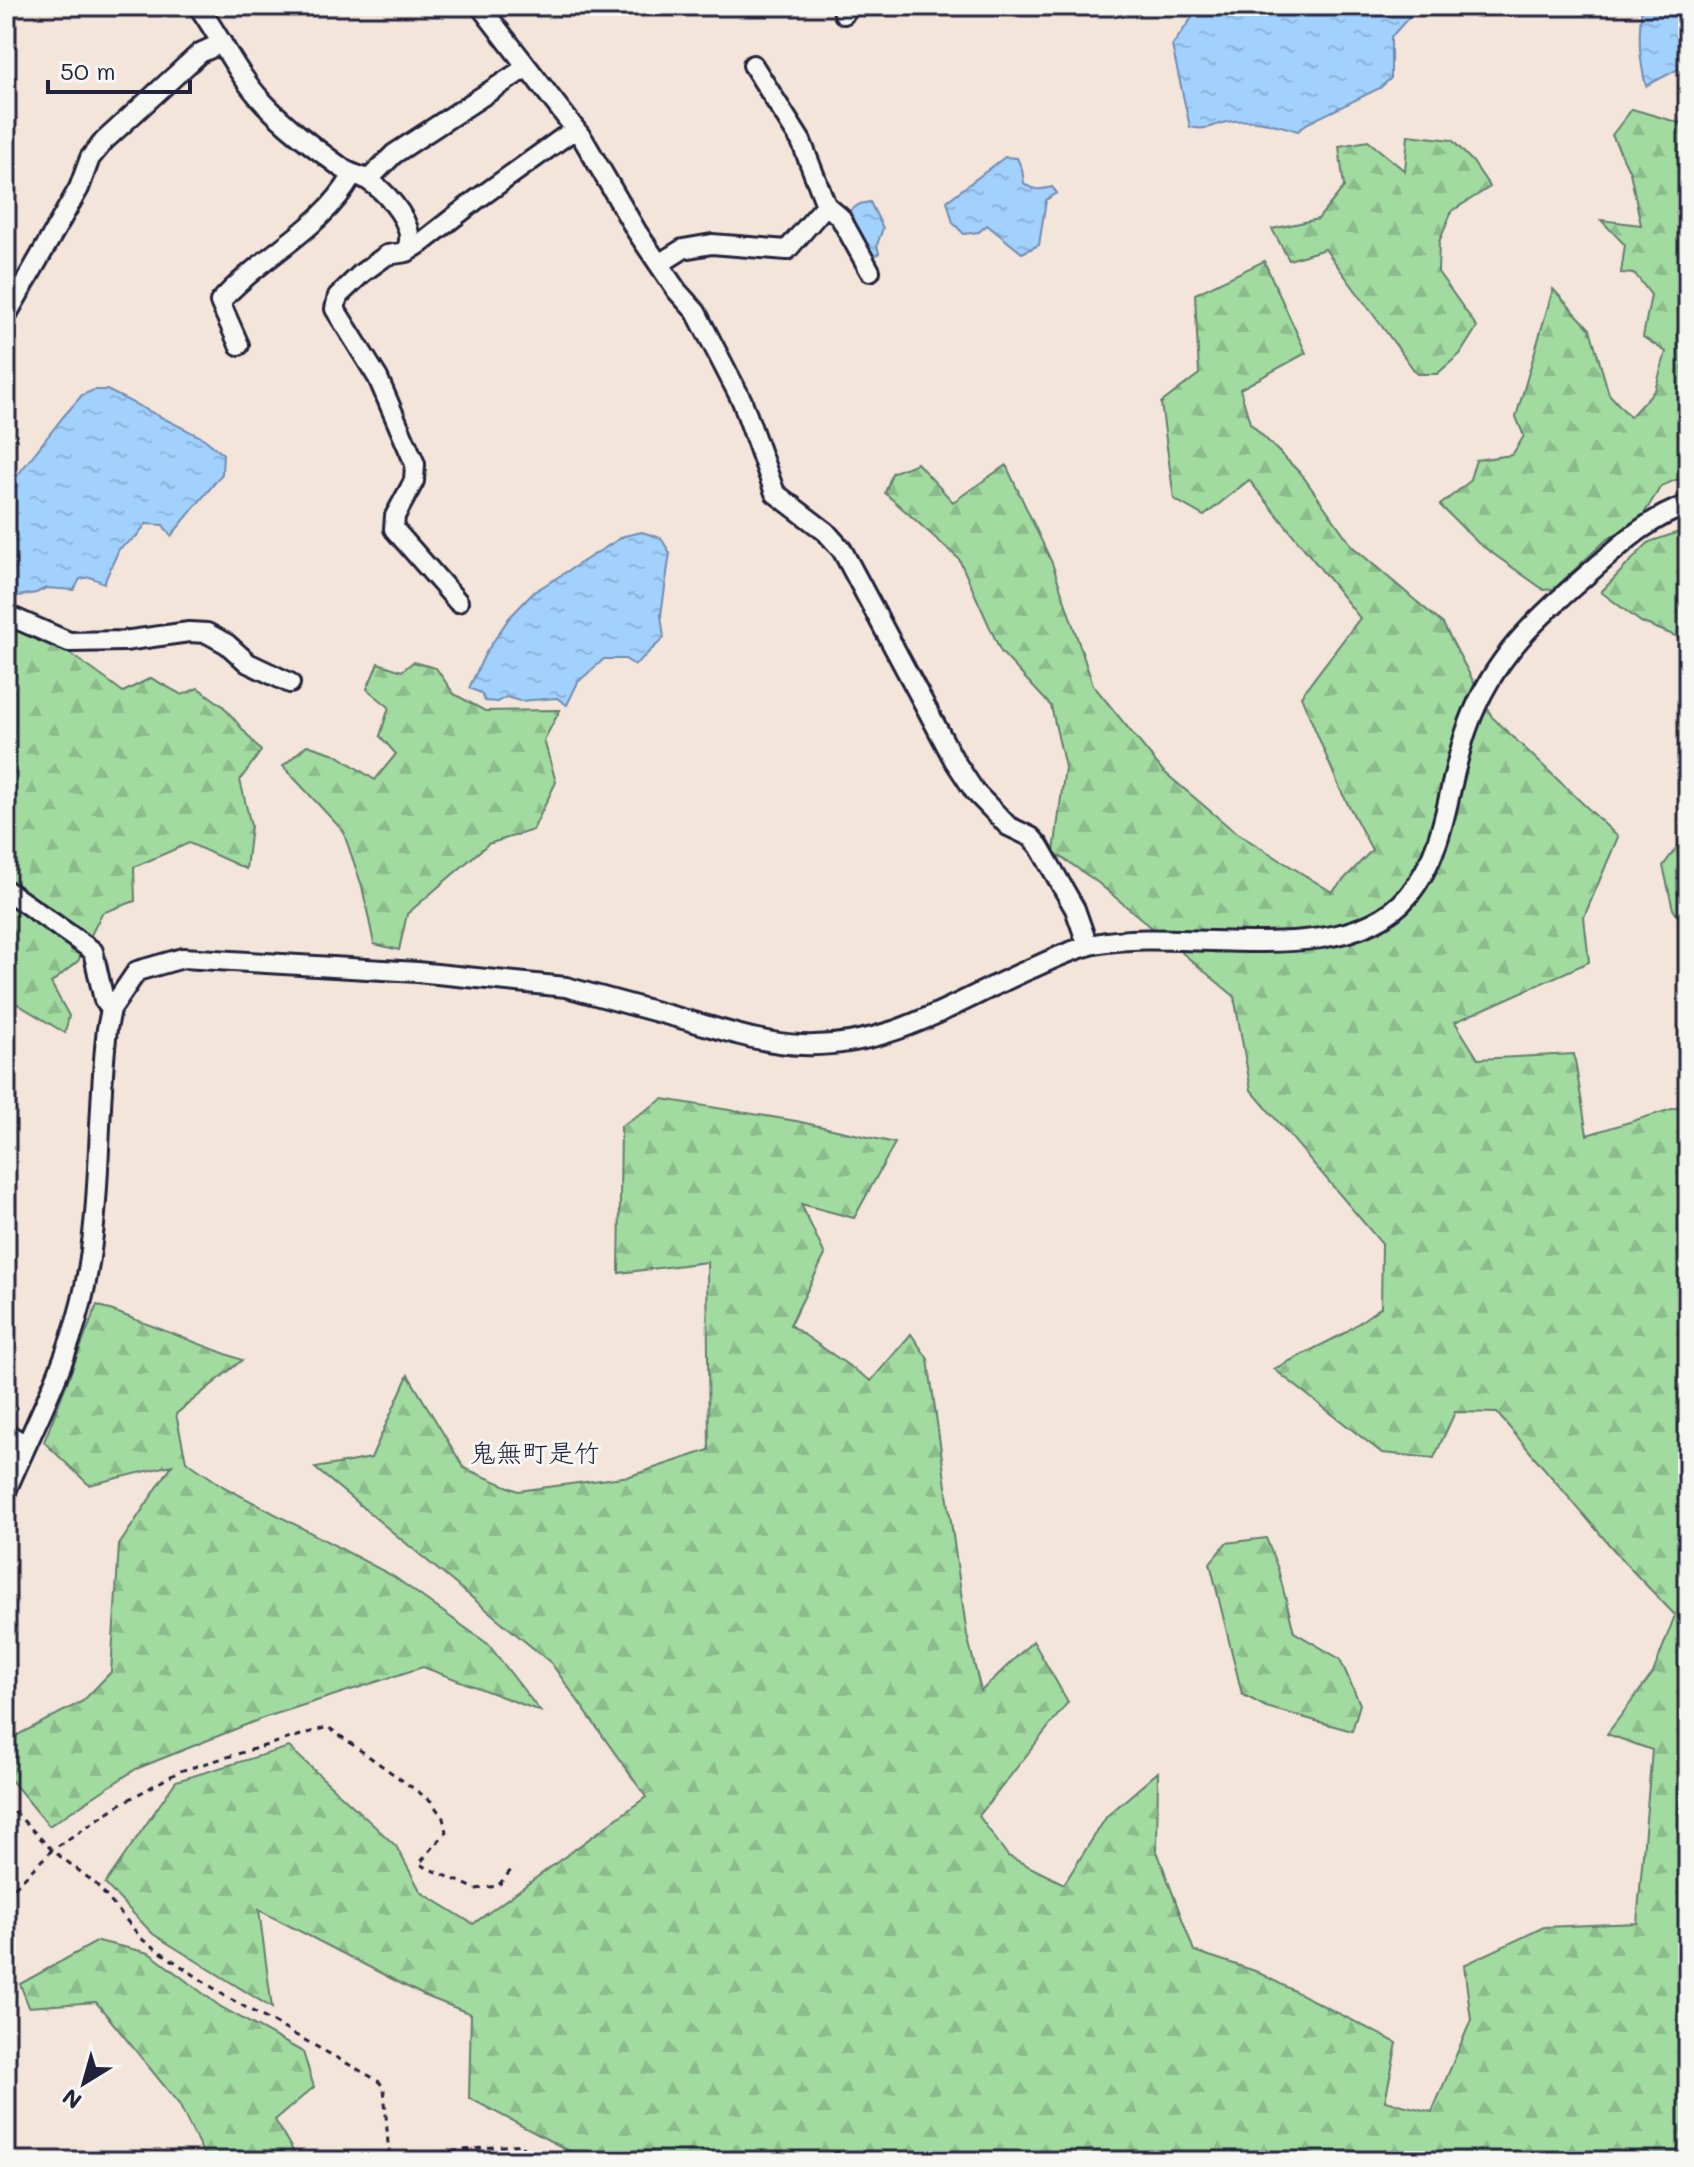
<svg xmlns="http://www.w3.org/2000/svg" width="1694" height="2167" viewBox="0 0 1694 2167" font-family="Mali,'Klee One',sans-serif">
  <defs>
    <pattern id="forest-firs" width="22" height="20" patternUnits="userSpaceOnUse" patternTransform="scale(2)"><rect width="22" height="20" fill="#a2dba0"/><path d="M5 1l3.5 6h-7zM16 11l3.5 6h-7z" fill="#8bbc8b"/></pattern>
    <pattern id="water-ripples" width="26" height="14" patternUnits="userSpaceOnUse" patternTransform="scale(2)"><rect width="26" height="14" fill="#a2d1fe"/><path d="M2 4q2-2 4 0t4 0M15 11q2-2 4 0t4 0" fill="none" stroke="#8bb3db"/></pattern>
  </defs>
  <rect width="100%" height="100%" fill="#f4e5da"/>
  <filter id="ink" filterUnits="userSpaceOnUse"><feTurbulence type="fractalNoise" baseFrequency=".0125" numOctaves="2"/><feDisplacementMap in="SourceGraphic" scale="16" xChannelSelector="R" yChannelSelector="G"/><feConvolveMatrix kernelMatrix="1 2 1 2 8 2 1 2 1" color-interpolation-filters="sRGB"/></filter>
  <g filter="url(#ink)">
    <path fill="url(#forest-firs)" stroke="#627e6e" stroke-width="2" d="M 1632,109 L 1680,123 L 1688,128 L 1688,475 L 1661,486 L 1642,517 L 1605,541 L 1554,589 L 1544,590 L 1478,543 L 1440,505 L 1469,482 L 1476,460 L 1512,455 L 1524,436 L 1516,417 L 1553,289 L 1590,329 L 1609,394 L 1630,417 L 1655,390 L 1666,352 L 1643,337 L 1651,295 L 1635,274 L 1621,273 L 1625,245 L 1601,220 L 1641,225 L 1630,172 L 1612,135 Z
      M 1408,135 L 1452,140 L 1473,162 L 1490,187 L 1452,211 L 1439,242 L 1438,272 L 1477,327 L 1460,354 L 1437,374 L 1417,374 L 1325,249 L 1289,260 L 1272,229 L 1318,219 L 1344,187 L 1339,146 L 1368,141 L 1405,171 Z
      M 1264,261 L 1306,353 L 1240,389 L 1250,423 L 1302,475 L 1353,547 L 1443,624 L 1492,717 L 1618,837 L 1584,917 L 1589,962 L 1455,1022 L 1478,1059 L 1574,1054 L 1587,1135 L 1688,1104 L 1688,2161 L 588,2161 L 469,2098 L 471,2014 L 423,1995 L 259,1910 L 272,2008 L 153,1934 L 105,1884 L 176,1781 L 289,1747 L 396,1846 L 421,1892 L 473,1924 L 646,1797 L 551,1663 L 315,1468 L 371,1458 L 408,1375 L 464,1468 L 518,1491 L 630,1476 L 709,1450 L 707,1262 L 619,1273 L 621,1126 L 663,1099 L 796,1121 L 895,1143 L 854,1218 L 801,1204 L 825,1255 L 790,1325 L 871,1381 L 911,1334 L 928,1359 L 967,1635 L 981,1691 L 1033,1641 L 1068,1702 L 979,1816 L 1008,1856 L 1064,1884 L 1107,1816 L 1158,1772 L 1157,1851 L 1194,1951 L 1255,1971 L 1397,2043 L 1385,2101 L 1432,2112 L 1471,2020 L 1464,1965 L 1544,1927 L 1637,1923 L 1652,1750 L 1607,1734 L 1653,1673 L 1675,1615 L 1624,1562 L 1497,1413 L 1455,1412 L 1434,1458 L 1382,1453 L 1274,1369 L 1343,1334 L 1381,1307 L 1382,1244 L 1251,1090 L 1234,996 L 1097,882 L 1054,852 L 1065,767 L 1051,706 L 1001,652 L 959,559 L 885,493 L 892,473 L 917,463 L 953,502 L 1006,465 L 1052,563 L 1093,685 L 1163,771 L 1235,832 L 1332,892 L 1372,850 L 1340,789 L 1301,696 L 1360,618 L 1249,480 L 1204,516 L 1174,499 L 1161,403 L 1199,374 L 1195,294 Z
      M 1688,529 L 1688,641 L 1641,622 L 1601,592 L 1649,542 Z
      M 6,621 C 49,637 86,664 123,692 L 151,678 L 182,695 L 198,688 L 223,706 L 261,751 L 240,780 L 251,826 L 246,869 L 189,843 L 134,867 L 135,901 L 102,913 L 78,961 L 51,983 L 69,1016 L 65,1033 L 6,997 Z
      M 413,662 L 436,668 L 454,694 L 485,711 L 560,710 L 544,740 L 556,782 L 533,830 L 488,844 L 407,914 L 399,950 L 374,944 L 362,886 L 343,831 L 283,766 L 307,745 L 335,754 L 375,780 L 396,754 L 380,736 L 389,707 L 367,689 L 378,663 L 402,671 Z
      M 1688,832 L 1688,932 L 1673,909 L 1663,866 Z
      M 97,1305 L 242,1360 L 176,1414 L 186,1461 L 224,1487 L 393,1576 L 488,1644 L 540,1711 L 423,1667 L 263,1718 L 136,1769 L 49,1826 L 6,1774 L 6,1741 L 83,1701 L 111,1672 L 119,1545 L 172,1465 L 89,1485 L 44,1442 Z
      M 1266,1538 L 1278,1569 L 1294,1632 L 1340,1659 L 1360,1704 L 1352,1731 L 1266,1707 L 1242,1694 L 1210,1563 L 1226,1543 Z
      M 98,1941 L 149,1953 L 221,2007 L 303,2052 L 314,2087 L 275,2120 L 299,2161 L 207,2161 L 179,2104 L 96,2002 L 29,2007 L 20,1984 Z"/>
    <path fill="url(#water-ripples)" stroke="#6f8bb0" stroke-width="2" d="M 1200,6 L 1408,6 L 1410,16 L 1391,37 L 1391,78 L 1380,88 L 1306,124 L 1298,131 C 1277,124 1256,119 1234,121 C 1215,122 1211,132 1190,127 L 1172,46 Z
      M 1642,6 L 1688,6 L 1688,64 L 1646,86 C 1639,58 1638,35 1642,6 Z
      M 1005,157 L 1017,158 L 1022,169 L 1024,183 C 1033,191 1041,190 1052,187 L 1057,193 L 1046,200 L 1039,245 L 1022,253 L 987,225 L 979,232 L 964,234 L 953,223 L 947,201 Z
      M 870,202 L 883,228 L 877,245 L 879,253 L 875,256 L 871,255 L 849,211 L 860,204 Z
      M 94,390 L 107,390 L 203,438 L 223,454 L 222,474 L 171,536 L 163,525 L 146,524 L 137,536 L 119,549 L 104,583 L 90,577 L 80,579 L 74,590 L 46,588 L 36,593 L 6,598 L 6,490 L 63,417 L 82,395 Z
      M 642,532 L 661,538 L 670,553 L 661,615 L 664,638 L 635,665 L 625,659 L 604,659 L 578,682 L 567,705 L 557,698 L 520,701 L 506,697 L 497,702 L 485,701 L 481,693 L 469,688 L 485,654 L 509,618 L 534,592 L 624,536 Z"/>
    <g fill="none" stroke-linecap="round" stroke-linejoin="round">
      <defs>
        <path id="street" d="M 198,6 C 221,38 236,73 263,102 C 286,127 315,148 342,168 C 351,175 361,175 369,181 C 385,191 406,215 409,234 C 410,239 408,246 407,252
          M 480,6 L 583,139 L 637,232 L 677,291 L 696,312 L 742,401 L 775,493 L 826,532 L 842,550 L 954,760 L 975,792 L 1008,826 L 1031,837 L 1039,846 L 1075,909 L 1088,946
          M 843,6 L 844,14
          M 753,65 L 801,141 L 826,205 L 840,217 L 870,271
          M 368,180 L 394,154 L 527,67
          M 659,264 L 683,249 L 712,244 L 787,250 L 826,205
          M 6,316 L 79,188 L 90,158 L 104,141 L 200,53 L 222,43
          M 239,345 L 220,302 C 259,257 323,229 352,176
          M 458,602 L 394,529 L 395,516 L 414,481 L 415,464 L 378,378 L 335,309 L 338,296 L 362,273 L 387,255 L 407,252 L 421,243 L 476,200 L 575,129
          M 6,619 L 14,618 L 69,642 L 124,641 L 189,632 L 207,633 L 227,644 L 248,663 L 290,683
          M 6,890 L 93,951 L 104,1000 L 111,1009
          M 6,1433 L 26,1445
          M 6,1491 C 32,1430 65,1368 81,1304 C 103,1215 96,1120 107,1029 L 111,1009 L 137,971 L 183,958 L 417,972 L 566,987 C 609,999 651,1010 694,1022 C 729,1032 766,1044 802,1045 C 890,1048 953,1003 1030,969 C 1051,960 1072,949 1095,944 C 1185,926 1344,973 1409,895 C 1449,845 1446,785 1468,726 C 1494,654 1541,615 1597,566 C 1625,541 1651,517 1688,505"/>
      </defs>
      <use href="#street" stroke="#22223b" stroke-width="24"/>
      <path stroke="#22223b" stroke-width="3" stroke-dasharray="6 6" stroke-linecap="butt" d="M 6,1803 L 52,1850 L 95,1883 L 143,1940 L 225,1996 L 377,2080 L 384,2087 L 389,2158 L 522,2144 L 523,2151 L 513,2161
        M 6,1896 L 52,1850 L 119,1805 L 180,1771 L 328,1727 L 431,1801 L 443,1818 L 446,1832 L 419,1864 L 476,1889 L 498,1886 L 511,1870"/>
      <use href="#street" stroke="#f6f6f2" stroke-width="18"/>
    </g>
  </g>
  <g text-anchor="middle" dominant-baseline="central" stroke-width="6" stroke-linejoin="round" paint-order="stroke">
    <g font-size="26" fill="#22223b" stroke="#f6f6f2">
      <text x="535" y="1452">鬼無町是竹</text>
    </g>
  </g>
  <rect width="1694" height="2167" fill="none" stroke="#f6f6f2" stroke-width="32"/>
  <rect x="16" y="16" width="1662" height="2135" fill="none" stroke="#22223b" stroke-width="3" filter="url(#ink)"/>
  <g transform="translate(84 2083) rotate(217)" stroke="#f6f6f2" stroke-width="6" paint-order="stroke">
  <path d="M0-6L14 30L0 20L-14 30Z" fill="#22223b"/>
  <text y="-12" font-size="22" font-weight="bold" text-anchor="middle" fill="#22223b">N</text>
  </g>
  <path d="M48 80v12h142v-12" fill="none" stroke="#22223b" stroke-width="4"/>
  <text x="60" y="80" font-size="24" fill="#22223b" stroke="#f6f6f2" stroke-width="6" paint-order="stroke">50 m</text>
</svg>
